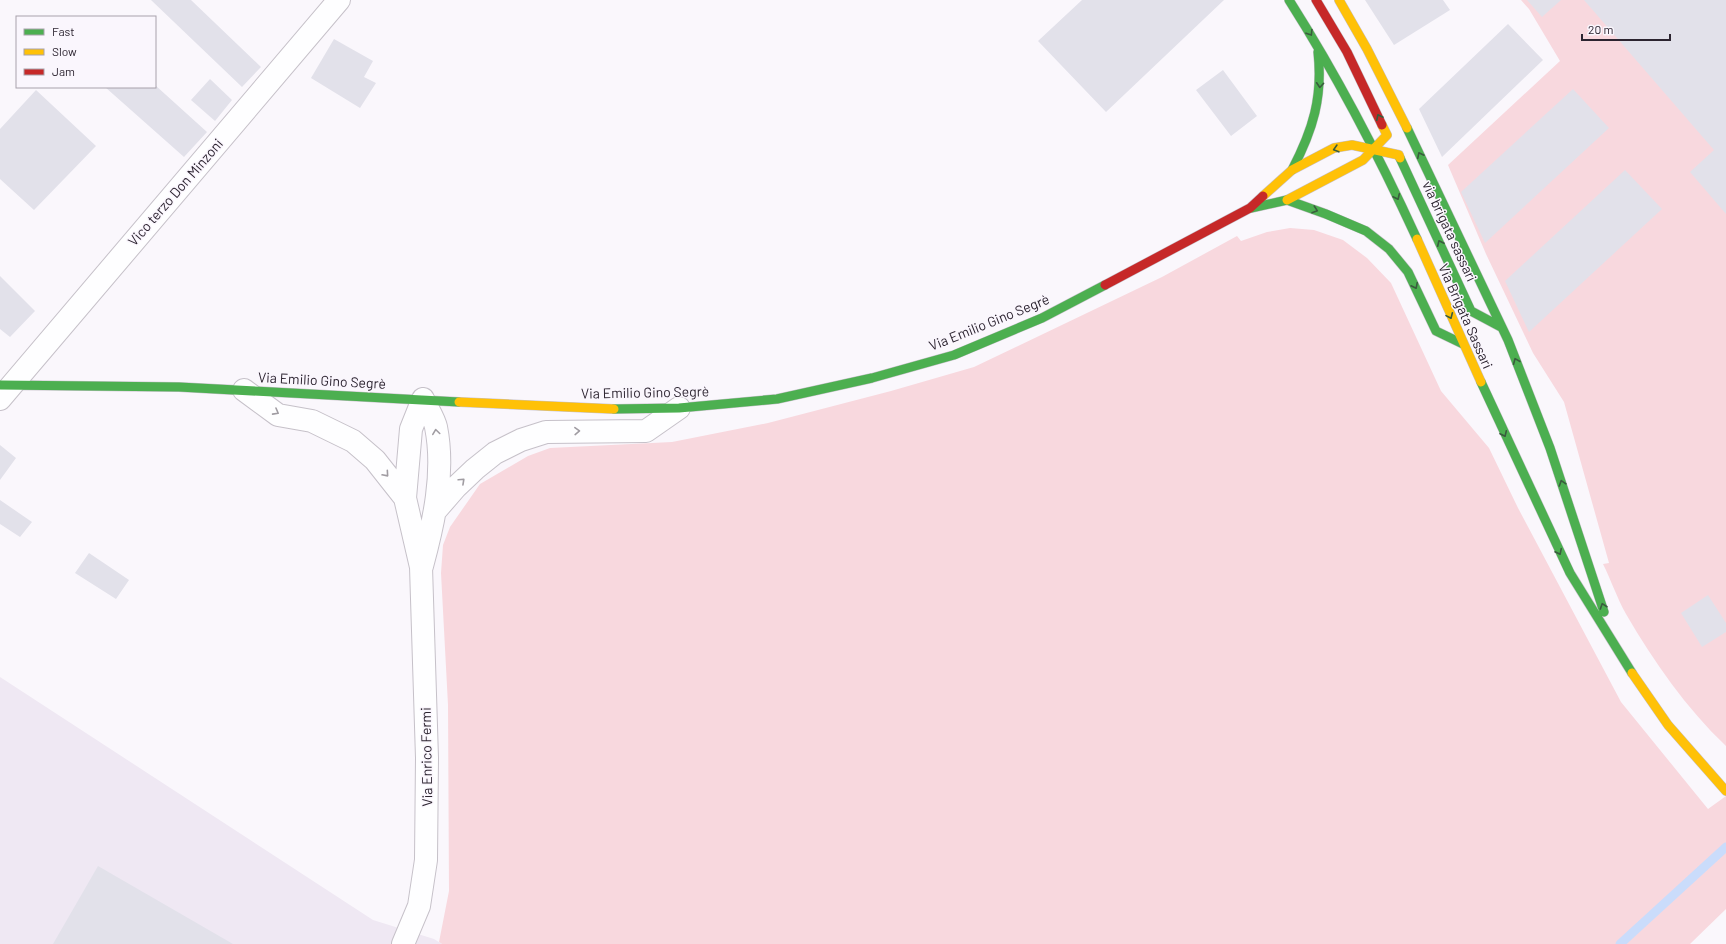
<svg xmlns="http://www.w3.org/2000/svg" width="1726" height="944" viewBox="0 0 1726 944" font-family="Barlow,sans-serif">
  <rect width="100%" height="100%" fill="#faf7fc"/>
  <path fill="#efe8f3" d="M 0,677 L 373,920 L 434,939 L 442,944 L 0,944 Z"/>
  <path fill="#f8d8de" d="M 1521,0 L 1726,0 L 1726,746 C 1686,708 1654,662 1626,614 C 1617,598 1611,580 1603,564 L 1609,563 L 1564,402 L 1533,353 L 1486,254 L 1448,165 L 1560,61 L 1529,9 Z
    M 1290,228 L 1314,230 L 1343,240 L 1367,258 L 1391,283 L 1441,391 L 1489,448 L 1518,508 L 1621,702 L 1708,809 L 1726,796 L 1726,909 L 1690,944 L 442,944 L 439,942 L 449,891 L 448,705 L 441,573 L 443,545 L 450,527 L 480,484 L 528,456 L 550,448 L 672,442 L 768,423 L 891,391 L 974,367 L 1162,277 L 1237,236 L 1241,241 L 1267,232 Z"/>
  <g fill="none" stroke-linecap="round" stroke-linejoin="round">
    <path stroke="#cadcfb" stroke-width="9" d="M 1620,944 L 1726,847"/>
  </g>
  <path fill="#e2e1ea" d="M 151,0 L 191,0 L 261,67 L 242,87 Z
    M 1082,0 L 1224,0 L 1106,112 L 1038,41 Z
    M 1365,0 L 1443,0 L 1450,10 L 1394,45 Z
    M 1527,0 L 1561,0 L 1542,17 Z
    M 1584,0 L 1726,0 L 1726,214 L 1690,172 L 1714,150 Z
    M 1508,24 L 1543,60 L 1442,157 L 1419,109 Z
    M 334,39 L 373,61 L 364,77 L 376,83 L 360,108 L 311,78 Z
    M 1223,70 L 1257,116 L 1231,136 L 1196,90 Z
    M 210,79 L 232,100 L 215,121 L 191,100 Z
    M 155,85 L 207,132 L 184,157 L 105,87 L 155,87 Z
    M 1573,89 L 1609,128 L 1485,243 L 1461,192 Z
    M 36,90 L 96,146 L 34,210 L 0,179 L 0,129 Z
    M 1625,170 L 1662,209 L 1529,332 L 1505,281 Z
    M 0,276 L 35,311 L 10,337 L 0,329 Z
    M 0,445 L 16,458 L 0,480 Z
    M 0,500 L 32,522 L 20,537 L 0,524 Z
    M 89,553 L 129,580 L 116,599 L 75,573 Z
    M 1708,595 L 1726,623 L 1726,632 L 1702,647 L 1681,613 Z
    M 98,866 L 233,944 L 53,944 Z"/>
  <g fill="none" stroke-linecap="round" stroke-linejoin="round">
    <defs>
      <path id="street" d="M 244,390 L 278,415 L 312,421 L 353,441 L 375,460 L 405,498 L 421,567 L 427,758 L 426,860 L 419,906 L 403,944
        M 0,399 L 339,0
        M 405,498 L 411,429 L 423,399
        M 436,510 L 456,487 L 475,469 L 495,453 L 521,440 L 546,432 L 646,431 L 679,408
        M 422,566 C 434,522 445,472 436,427 C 434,418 427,408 423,399"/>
      <path id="fast" d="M 1289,0 C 1338,77 1379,156 1417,239
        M 1407,128 L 1508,340 L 1550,448 L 1604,612
        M 1400,158 L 1471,311 L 1501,327
        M 1292,170 C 1313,130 1323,97 1318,52
        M 1251,208 L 1287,200 L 1326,214 L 1366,231 L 1389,249 L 1408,272 L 1436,331 L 1463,344
        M 1481,382 L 1570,573 L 1632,673
        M 0,385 L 179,387 L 459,402
        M 614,409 L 679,408 L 777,399 L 872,378 L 954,355 L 1042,318 L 1105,285"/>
      <path id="slow" d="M 1339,0 L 1367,49 L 1407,128
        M 1263,196 L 1292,170 L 1334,148 L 1352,145 L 1399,155 L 1400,158
        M 1287,200 L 1363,160 L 1387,135 L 1382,125
        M 1417,239 L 1481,382
        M 459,402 L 614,409
        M 1632,673 L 1668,725 L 1726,791"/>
      <path id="jam" d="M 1316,0 L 1347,52 L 1382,125
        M 1105,285 L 1250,208 L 1263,196"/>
    </defs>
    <use href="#street" stroke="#c6c1c9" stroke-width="24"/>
    <use href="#fast" stroke="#c6c1c9" stroke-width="10"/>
    <use href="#slow" stroke="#c6c1c9" stroke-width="10"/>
    <use href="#jam" stroke="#c6c1c9" stroke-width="10"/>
    <use href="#street" stroke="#fefeff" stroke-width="22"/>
    <use href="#fast" stroke="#4caf50" stroke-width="9"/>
    <use href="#slow" stroke="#ffc107" stroke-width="9"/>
    <use href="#jam" stroke="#c62828" stroke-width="9"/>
  </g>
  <defs><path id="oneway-chevron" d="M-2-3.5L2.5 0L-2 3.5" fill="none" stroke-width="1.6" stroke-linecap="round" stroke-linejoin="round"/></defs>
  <g stroke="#395c3d">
    <use href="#oneway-chevron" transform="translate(1310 33) rotate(58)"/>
    <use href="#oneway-chevron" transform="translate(1320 85) rotate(94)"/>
    <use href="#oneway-chevron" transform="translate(1379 117) rotate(-116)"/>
    <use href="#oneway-chevron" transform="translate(1336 149) rotate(164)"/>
    <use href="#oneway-chevron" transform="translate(1420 155) rotate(-116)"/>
    <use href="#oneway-chevron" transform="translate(1397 197) rotate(65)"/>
    <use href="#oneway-chevron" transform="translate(1315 210) rotate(19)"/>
    <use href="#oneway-chevron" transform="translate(1440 243) rotate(-115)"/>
    <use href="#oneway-chevron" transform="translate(1415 286) rotate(64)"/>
    <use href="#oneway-chevron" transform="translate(1450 316) rotate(66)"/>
    <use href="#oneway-chevron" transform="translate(1516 361) rotate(-112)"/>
    <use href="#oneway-chevron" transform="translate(1504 434) rotate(65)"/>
    <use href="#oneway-chevron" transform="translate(1562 483) rotate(-108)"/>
    <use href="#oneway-chevron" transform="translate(1559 552) rotate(64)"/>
    <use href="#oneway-chevron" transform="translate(1603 606) rotate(-109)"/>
  </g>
  <g stroke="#a09ca2">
    <use href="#oneway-chevron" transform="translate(276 412) rotate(29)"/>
    <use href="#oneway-chevron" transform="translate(577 431) rotate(-2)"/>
    <use href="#oneway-chevron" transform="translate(436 432) rotate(-98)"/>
    <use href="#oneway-chevron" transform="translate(386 474) rotate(49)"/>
    <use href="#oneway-chevron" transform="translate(462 481) rotate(-43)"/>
  </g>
  <g text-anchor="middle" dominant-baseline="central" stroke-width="3" stroke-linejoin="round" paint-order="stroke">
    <g font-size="14" fill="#2c2430" stroke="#faf6fd">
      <text transform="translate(175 192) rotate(-49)">Vico terzo Don Minzoni</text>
      <text transform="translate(1450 231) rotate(65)">via brigata sassari</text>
      <text transform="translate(1466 316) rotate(66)">Via Brigata Sassari</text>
      <text transform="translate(989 322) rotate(-22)">Via Emilio Gino Segrè</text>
      <text transform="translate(322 380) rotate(3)">Via Emilio Gino Segrè</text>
      <text transform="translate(645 392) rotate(-1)">Via Emilio Gino Segrè</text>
      <text transform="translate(426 757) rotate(-91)">Via Enrico Fermi</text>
    </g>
  </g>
  <rect x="16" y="16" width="140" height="72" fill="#faf6fd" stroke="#a8a2ab"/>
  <rect x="24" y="29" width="20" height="6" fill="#4caf50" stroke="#a8a2ab"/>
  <text x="52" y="36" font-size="12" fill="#2c2430">Fast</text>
  <rect x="24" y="49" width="20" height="6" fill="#ffc107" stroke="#a8a2ab"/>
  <text x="52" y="56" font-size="12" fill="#2c2430">Slow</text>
  <rect x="24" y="69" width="20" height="6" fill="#c62828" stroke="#a8a2ab"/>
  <text x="52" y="76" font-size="12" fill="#2c2430">Jam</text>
  <path d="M1582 34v6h88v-6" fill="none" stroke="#2c2430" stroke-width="2"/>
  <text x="1588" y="34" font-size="12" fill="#2c2430" stroke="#faf6fd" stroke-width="3" paint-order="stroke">20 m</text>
</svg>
